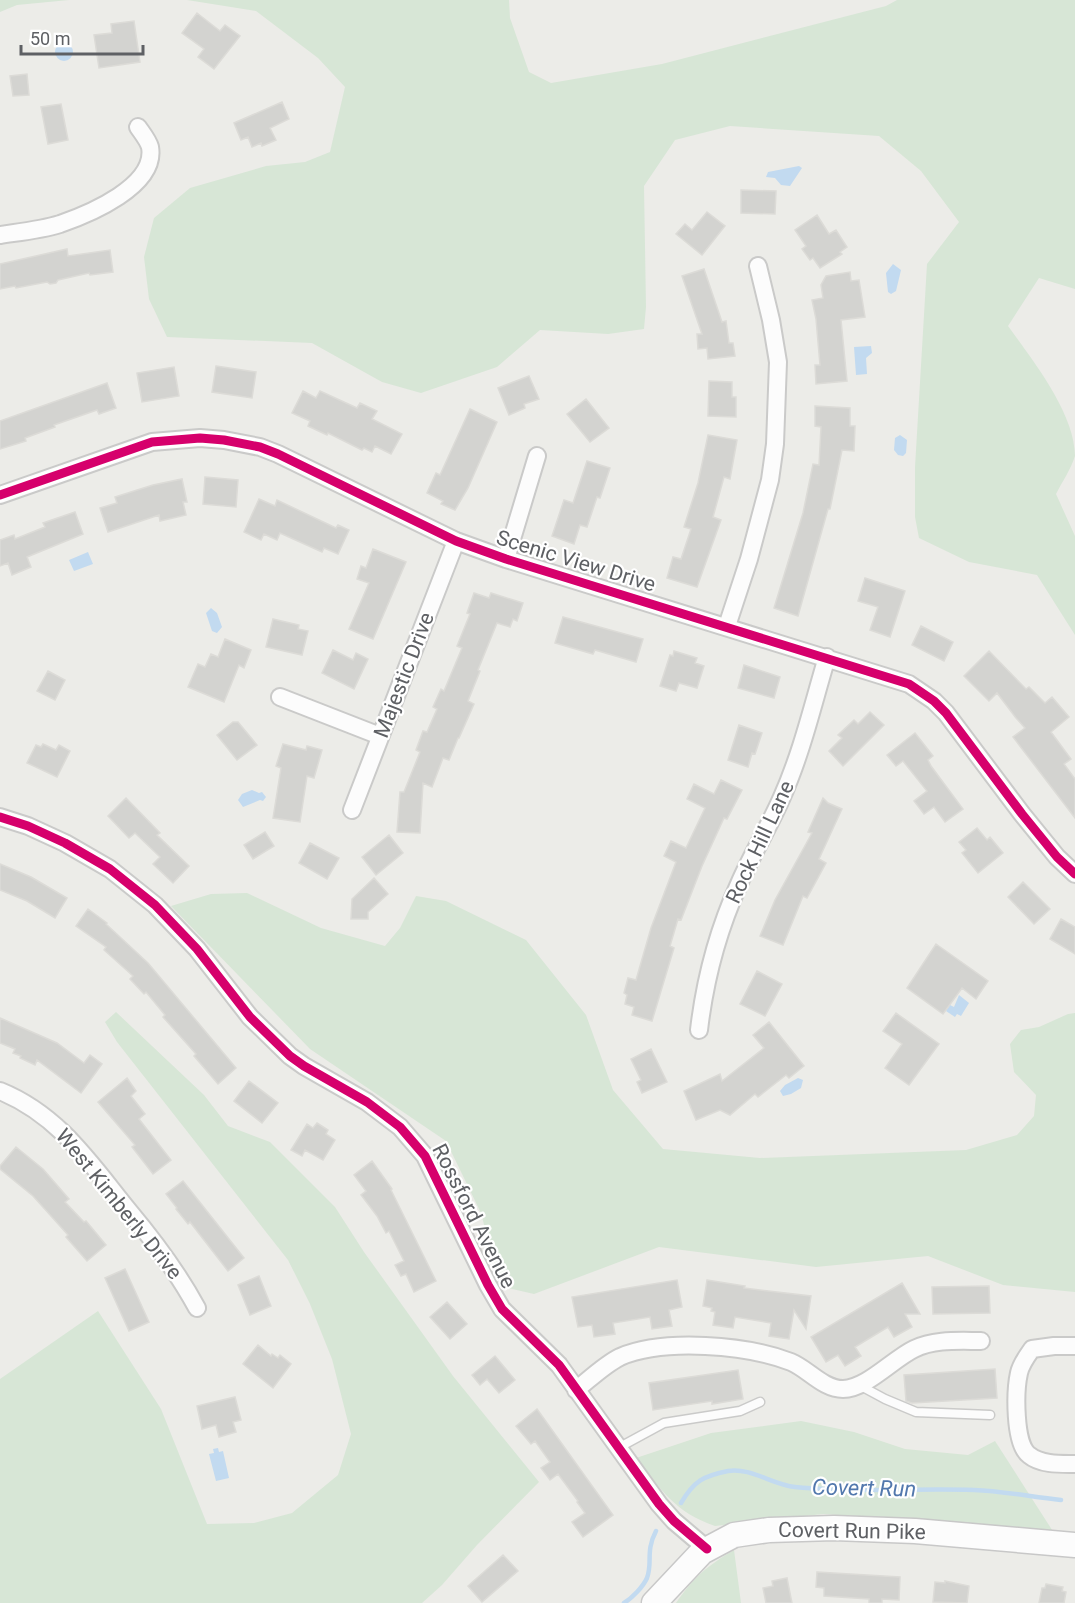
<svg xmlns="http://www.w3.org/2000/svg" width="1075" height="1603" viewBox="0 0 1075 1603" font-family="Roboto,sans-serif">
  <rect width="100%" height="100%" fill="#ecece8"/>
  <path fill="#d7e6d6" d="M 0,0 L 69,0 L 17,5 L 0,12 Z
    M 187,0 L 509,0 L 510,18 L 529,72 L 551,83 L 662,64 L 886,6 L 897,0 L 1075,0 L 1075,289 L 1039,278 L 1008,326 C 1031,358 1075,413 1075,456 C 1071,469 1062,482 1056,494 L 1075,536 L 1075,635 L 1037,575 L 969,562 L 919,538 L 915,517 L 915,467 L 927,264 L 959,222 L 921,171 L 879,136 L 730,126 L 675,140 L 644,186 L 646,307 L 644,329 L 608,334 L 540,330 L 497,367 L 421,393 L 382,382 L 312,343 L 167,337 L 149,299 L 144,257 L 154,218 L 190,188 L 266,166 L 305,162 L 330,152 L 345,87 L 318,58 L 256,11 Z
    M 247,893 L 321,928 L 385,946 L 400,928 L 416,896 L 446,901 L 526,940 L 586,1015 L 613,1090 L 663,1149 L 760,1158 L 966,1150 L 1017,1135 L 1034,1116 L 1036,1095 L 1014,1072 L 1010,1044 L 1021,1030 L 1039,1027 L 1068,1014 L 1075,1013 L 1075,1292 L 1003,1285 L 928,1256 L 816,1267 L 659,1247 L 534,1294 L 500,1286 L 481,1213 L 446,1141 L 310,1049 L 171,906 L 211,894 Z
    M 116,1012 L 204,1095 L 228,1126 L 270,1142 L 335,1207 L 364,1252 L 453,1376 L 539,1482 L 477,1545 L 442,1585 L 422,1603 L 0,1603 L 0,1379 L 98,1311 L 161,1409 L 207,1524 L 254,1523 L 292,1513 L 338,1475 L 351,1434 L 332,1359 L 310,1304 L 288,1260 L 117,1042 L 105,1022 Z
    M 801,1421 L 854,1432 L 905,1449 L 968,1455 L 995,1441 L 1054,1533 L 935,1521 L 823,1514 L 715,1526 C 674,1512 662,1490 636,1458 L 711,1433 Z
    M 734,1550 L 741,1603 L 676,1603 C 694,1577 707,1566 734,1550 Z"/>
  <path fill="#c2daf0" d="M55 52a9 9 0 1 1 18 0a9 9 0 1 1-18 0Z
    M 799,166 L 802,168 L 790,186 L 781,185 L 775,178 L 766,177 L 768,172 Z
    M 893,264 L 901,270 L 896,291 L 891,294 L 888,292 L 886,273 Z
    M 871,346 L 872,353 L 866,358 L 867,374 L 856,375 L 854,347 Z
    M 900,435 L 907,440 L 906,453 L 903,456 L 898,455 L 894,450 L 895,438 Z
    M 88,552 L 93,564 L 74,571 L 69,560 Z
    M 211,608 L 217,613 L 222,627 L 217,633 L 212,631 L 206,613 Z
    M 252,790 L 259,793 L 262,792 L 266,797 L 263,801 L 260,800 L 243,807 L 238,800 L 242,794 Z
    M 959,995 L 969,1003 L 961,1016 L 957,1014 L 955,1017 L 946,1011 L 950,1005 L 954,1007 Z
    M 798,1078 L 803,1080 L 801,1088 L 791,1094 L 783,1096 L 780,1091 L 785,1085 Z
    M 218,1448 L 219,1452 L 223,1451 L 229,1478 L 216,1481 L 209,1454 L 214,1453 L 213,1449 Z"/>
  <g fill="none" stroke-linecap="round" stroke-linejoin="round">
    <path stroke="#c2daf0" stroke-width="4.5" d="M 681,1503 C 694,1481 703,1476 728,1471 C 750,1467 773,1485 795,1487 C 854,1493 914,1488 974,1490 C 1003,1491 1032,1497 1061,1500
      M 624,1603 C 632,1598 643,1587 647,1578 C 653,1562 645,1552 656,1531"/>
  </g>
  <path fill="#d3d3d0" stroke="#dcdbd7" stroke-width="1.5" d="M 197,13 L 220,31 L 225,25 L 240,36 L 214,69 L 198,57 L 204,49 L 182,33 Z
    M 134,21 L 140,62 L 99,68 L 94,35 L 112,33 L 111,24 Z
    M 27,74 L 29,95 L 13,96 L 10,76 Z
    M 282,102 L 289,119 L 270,128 L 276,140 L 262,146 L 261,143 L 252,147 L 248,137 L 241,140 L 234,123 Z
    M 61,104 L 68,140 L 48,144 L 41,107 Z
    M 741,190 L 776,191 L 775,214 L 741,213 Z
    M 707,212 L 725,226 L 702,255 L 676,234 L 685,224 L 692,230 Z
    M 817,215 L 829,234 L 836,230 L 847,247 L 840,252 L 842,254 L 820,268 L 813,258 L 810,260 L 802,249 L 806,246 L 795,230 Z
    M 67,249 L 68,256 L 110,250 L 113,272 L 90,275 L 89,273 L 58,280 L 56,283 L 50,284 L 47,282 L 16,288 L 15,286 L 0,289 L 0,264 Z
    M 704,269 L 722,322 L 726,321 L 729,343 L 733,343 L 735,356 L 708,359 L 707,348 L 698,349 L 697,334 L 702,334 L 682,276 Z
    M 850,272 L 851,281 L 859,280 L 865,317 L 841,320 L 847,381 L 816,384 L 815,365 L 820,365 L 816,319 L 812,300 L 823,298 L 821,285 L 826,276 Z
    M 216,366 L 256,372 L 252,398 L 212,392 Z
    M 174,367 L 179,396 L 142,402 L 137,373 Z
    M 529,376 L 539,399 L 524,404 L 525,408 L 509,415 L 498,388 Z
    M 709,381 L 732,382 L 732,397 L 736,397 L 736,417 L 708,416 Z
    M 107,383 L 116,408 L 99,414 L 97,410 L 54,425 L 55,427 L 25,438 L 26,441 L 0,449 L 0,421 Z
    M 303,391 L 316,398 L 320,391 L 357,408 L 360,403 L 377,411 L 372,419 L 402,434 L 391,454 L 375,446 L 372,452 L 364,448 L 362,450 L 328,433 L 327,435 L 308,426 L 310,421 L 292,413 Z
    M 586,399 L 609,428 L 590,442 L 567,414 Z
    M 815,406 L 850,408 L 850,426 L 855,426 L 854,451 L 842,450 L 830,509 L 828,509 L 798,616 L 774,608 L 803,513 L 813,464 L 819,465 L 821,427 L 815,426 Z
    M 470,409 L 497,422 L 468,488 L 455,510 L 441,504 L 443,501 L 427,493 L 436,473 L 440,475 Z
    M 708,435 L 737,440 L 730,479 L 724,477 L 713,517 L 721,520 L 697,587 L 667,578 L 673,557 L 681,559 L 691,529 L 684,527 L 698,483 Z
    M 587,461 L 610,468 L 600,498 L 597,497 L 587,527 L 580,525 L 574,544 L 552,536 L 564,500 L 573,503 Z
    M 205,477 L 238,480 L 236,507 L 203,504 Z
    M 182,479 L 187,502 L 183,502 L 186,515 L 160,521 L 159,515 L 108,532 L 100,508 L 117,503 L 115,497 L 153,485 Z
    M 259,499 L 275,506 L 277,500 L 336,528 L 338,525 L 349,530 L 338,554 L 324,548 L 322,552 L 280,533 L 277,540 L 264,534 L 261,540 L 244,532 Z
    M 75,512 L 83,534 L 27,557 L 31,567 L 12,575 L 8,563 L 0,566 L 0,540 L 14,535 L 15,539 L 45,527 L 43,523 Z
    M 373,549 L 406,562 L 373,639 L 349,629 L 369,583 L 357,579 L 361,566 L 366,568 Z
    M 865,578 L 905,591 L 890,637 L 870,630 L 878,607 L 858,601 Z
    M 474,593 L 489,598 L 491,593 L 523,603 L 517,621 L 513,619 L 510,627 L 497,623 L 478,670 L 480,671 L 468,701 L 474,704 L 459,738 L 458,738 L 449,760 L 443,758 L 432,787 L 423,783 L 420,833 L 397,832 L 400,792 L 404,792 L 420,752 L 416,750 L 423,731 L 427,732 L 437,709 L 433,707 L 441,689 L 444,691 L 462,648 L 457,646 L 470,614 L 467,613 Z
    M 563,617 L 643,639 L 636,662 L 595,650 L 593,654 L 555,643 Z
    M 273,619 L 299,625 L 298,629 L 308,631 L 302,655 L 266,647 Z
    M 921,626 L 953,642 L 944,661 L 912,645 Z
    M 225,639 L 251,650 L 244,668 L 239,665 L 224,702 L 188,687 L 198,664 L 205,667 L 211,654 L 218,657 Z
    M 333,650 L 353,660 L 356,653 L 368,659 L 354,689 L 322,673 Z
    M 674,651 L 697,658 L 695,663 L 704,666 L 697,688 L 679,683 L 676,691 L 660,686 L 670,655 L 673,656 Z
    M 989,651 L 1026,689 L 1029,687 L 1045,703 L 1052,697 L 1069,717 L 1051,732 L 1071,759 L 1064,764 L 1075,779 L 1075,818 L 1013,737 L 1025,728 L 1016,718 L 997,693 L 989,701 L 964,676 Z
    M 744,665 L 780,677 L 774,698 L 738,688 Z
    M 48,671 L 65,680 L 55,700 L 37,691 Z
    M 870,712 L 884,725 L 843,766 L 829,751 L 842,738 L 838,735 L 854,720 L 858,724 Z
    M 233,722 L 238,722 L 257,745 L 237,760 L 217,735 Z
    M 739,725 L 762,733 L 755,754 L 752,753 L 748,767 L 728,760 Z
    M 915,733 L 933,756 L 928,760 L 931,766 L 963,809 L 945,822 L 934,807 L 924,814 L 914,801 L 927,791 L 903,761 L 896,766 L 887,755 Z
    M 43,744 L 56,750 L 59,745 L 70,751 L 57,777 L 27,763 L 36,745 L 41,747 Z
    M 283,744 L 306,750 L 307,746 L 322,750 L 314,778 L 307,776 L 300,822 L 273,818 L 281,768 L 276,766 Z
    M 721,780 L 742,790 L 727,819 L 724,818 L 702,866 L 681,920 L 678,919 L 670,946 L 674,948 L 652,1021 L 632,1015 L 634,1007 L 625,1004 L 627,995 L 624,993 L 628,978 L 636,980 L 651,928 L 676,862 L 664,856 L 671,841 L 686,848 L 705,808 L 687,799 L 694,784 L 714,794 Z
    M 126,798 L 160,833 L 157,835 L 189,866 L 173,883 L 153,864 L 160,857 L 135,833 L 129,838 L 108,816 Z
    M 823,798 L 828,803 L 842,809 L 819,859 L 826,863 L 807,898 L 803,896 L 783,945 L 760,936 L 775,900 L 812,833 L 808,832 Z
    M 977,828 L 987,840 L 990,837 L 1003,853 L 978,873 L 962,853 L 966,850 L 959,842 Z
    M 265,832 L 274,846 L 253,859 L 244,845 Z
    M 389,835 L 403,853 L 376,875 L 362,857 Z
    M 310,843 L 339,858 L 327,879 L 299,863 Z
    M 0,864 L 31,877 L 67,898 L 55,918 L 27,901 L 0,890 Z
    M 374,878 L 388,894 L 368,912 L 368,919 L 351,919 L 352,899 Z
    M 1023,882 L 1050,909 L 1034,924 L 1008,897 Z
    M 88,909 L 107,923 L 106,924 L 148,963 L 236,1068 L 218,1084 L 194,1056 L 196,1054 L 163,1017 L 165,1015 L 146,992 L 144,994 L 130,979 L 133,976 L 104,950 L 106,947 L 76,926 Z
    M 1061,919 L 1075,927 L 1075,954 L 1050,939 Z
    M 936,944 L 988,981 L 976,999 L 962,988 L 943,1014 L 907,988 Z
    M 757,971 L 782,984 L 765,1016 L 740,1004 Z
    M 896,1013 L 939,1044 L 909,1085 L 885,1068 L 902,1044 L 883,1031 Z
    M 0,1018 L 57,1043 L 84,1063 L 90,1055 L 102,1064 L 81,1093 L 37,1060 L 35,1065 L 20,1058 L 21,1056 L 13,1053 L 15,1049 L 0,1043 Z
    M 769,1022 L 804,1066 L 789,1078 L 786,1075 L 758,1097 L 755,1094 L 730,1115 L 720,1110 L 696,1120 L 684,1091 L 720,1074 L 722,1081 L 764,1048 L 753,1035 Z
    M 651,1049 L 667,1082 L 642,1093 L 637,1082 L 641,1080 L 631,1059 Z
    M 127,1078 L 136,1091 L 131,1096 L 145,1114 L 139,1119 L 171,1160 L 153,1174 L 132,1147 L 135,1145 L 98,1102 Z
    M 249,1081 L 278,1103 L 262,1123 L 234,1101 Z
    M 317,1123 L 328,1130 L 326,1134 L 335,1140 L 323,1160 L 305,1150 L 302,1156 L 291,1150 L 307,1124 L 313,1128 Z
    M 16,1147 L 43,1169 L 69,1199 L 65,1202 L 84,1222 L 86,1221 L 106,1245 L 87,1261 L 66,1237 L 68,1235 L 33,1196 L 0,1169 L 0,1166 Z
    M 372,1161 L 392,1189 L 391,1190 L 436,1281 L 414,1292 L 406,1274 L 401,1276 L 395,1265 L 404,1261 L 389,1231 L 386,1233 L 377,1216 L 361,1195 L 366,1191 L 354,1175 Z
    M 183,1181 L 244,1258 L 228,1271 L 190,1222 L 188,1224 L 176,1209 L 177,1208 L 166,1194 Z
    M 125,1269 L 149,1322 L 129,1331 L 105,1278 Z
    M 259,1276 L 271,1306 L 250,1315 L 238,1285 Z
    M 677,1280 L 682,1307 L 669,1310 L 672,1326 L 652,1329 L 650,1317 L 613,1323 L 615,1334 L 594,1337 L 592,1325 L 578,1327 L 572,1297 Z
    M 707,1280 L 745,1286 L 744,1288 L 811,1296 L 806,1329 L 794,1310 L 789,1339 L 769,1336 L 771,1323 L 735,1317 L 733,1328 L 713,1325 L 715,1312 L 711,1311 L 712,1308 L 703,1306 Z
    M 902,1283 L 920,1314 L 905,1314 L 912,1327 L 894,1337 L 888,1327 L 855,1347 L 861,1356 L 845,1366 L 838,1355 L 826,1362 L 811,1337 Z
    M 989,1286 L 990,1313 L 933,1314 L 932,1287 Z
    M 447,1302 L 467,1324 L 450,1339 L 430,1317 Z
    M 258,1345 L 271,1356 L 272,1354 L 278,1358 L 280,1355 L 291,1364 L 273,1388 L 243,1364 Z
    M 495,1356 L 515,1380 L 499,1393 L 487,1379 L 480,1385 L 472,1375 Z
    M 995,1369 L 997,1398 L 912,1403 L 906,1401 L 904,1375 Z
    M 738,1370 L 743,1399 L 712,1404 L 712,1401 L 653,1410 L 649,1383 Z
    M 235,1397 L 241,1420 L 233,1422 L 236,1432 L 219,1437 L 216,1425 L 202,1429 L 197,1406 Z
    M 537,1409 L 613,1515 L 583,1537 L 572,1522 L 585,1513 L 577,1502 L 578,1501 L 558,1474 L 550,1480 L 541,1468 L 550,1462 L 535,1441 L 531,1444 L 516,1426 Z
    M 503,1555 L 518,1571 L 482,1602 L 468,1586 Z
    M 817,1572 L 900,1577 L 899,1600 L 882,1599 L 882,1603 L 869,1603 L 869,1599 L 824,1596 L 824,1588 L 816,1587 Z
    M 787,1578 L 792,1603 L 766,1603 L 763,1588 L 773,1586 L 772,1581 Z
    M 945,1581 L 969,1586 L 967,1603 L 933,1602 L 935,1582 L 945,1583 Z
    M 1046,1584 L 1063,1587 L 1062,1591 L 1066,1592 L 1064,1603 L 1039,1603 L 1042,1588 L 1045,1588 Z"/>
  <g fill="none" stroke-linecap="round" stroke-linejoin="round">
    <defs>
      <path id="lane" d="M 859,1385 L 885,1399 L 916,1412 L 990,1415
        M 618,1448 L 664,1423 L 740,1411 L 760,1402"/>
      <path id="street" d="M 0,235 C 20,232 41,230 60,224 C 89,214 157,186 150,147 C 148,140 142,133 138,127
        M 0,495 L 152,442 L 200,438 L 224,440 L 260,447 L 278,454 L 456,541 L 506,559 L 909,684 L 934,701 L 946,713 L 1022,814 L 1057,857 L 1075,874
        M 506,559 L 537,456
        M 727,626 L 749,559 L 770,480 L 775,444 L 778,362 L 771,320 L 758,266
        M 280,697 L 380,736
        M 352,810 L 456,541
        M 0,817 L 28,826 L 65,843 L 110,869 L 155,905 L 197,949 L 250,1017 L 290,1056 L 304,1066 L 367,1102 L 400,1127 L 425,1156 L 488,1285 L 502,1309 L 559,1365 L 659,1504 L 674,1521 L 707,1549
        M 699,1030 C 705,979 718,930 739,884 C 752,854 769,827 782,797 C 802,752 813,704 827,657
        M 0,1091 C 59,1115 90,1163 129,1211 C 155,1242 178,1273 197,1308
        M 1075,1346 L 1054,1346 L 1032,1349 C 1027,1356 1021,1364 1019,1373 C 1015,1391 1014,1444 1029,1455 C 1041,1465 1061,1464 1075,1464
        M 576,1390 C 590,1379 604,1365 620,1357 C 664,1338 747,1345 791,1362 C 808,1369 823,1389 843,1389 C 866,1389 893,1359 914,1349 C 934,1339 959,1341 981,1341"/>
      <path id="secondary" d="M 654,1603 L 702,1552 L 734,1535 L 769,1530 L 834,1528 L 915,1531 L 1075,1545"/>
    </defs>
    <use href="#lane" stroke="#cacac9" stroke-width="11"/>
    <use href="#street" stroke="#cacac9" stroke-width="20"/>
    <use href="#secondary" stroke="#c8c8c8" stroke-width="27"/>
    <use href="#lane" stroke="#fcfcfc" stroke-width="8"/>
    <use href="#street" stroke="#fcfcfc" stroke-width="16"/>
    <use href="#secondary" stroke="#fcfcfc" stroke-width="24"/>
    <defs>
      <path id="cycleway" d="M 0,495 L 152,442 L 200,438 L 224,440 L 260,447 L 278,454 L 456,541 L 506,559 L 909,684 L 934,701 L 946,713 L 1022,814 L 1057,857 L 1075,874
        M 0,817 L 28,826 L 65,843 L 110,869 L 155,905 L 197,949 L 250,1017 L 290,1056 L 304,1066 L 367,1102 L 400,1127 L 425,1156 L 488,1285 L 502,1309 L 559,1365 L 659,1504 L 674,1521 L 707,1549"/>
    </defs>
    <use href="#cycleway" stroke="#fff" stroke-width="13"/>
    <use href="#cycleway" stroke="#d6006c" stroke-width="9"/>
  </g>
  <g text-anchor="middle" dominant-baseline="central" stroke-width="4.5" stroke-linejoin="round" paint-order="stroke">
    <g font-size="21" fill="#5e6064" stroke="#fff">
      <text transform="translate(576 561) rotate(17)">Scenic View Drive</text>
      <text transform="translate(404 675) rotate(-69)">Majestic Drive</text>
      <text transform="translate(760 842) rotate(-65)">Rock Hill Lane</text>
      <text transform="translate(119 1204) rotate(51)">West Kimberly Drive</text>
      <text transform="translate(474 1216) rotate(63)">Rossford Avenue</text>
      <text transform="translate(852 1531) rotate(1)">Covert Run Pike</text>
    </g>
    <g font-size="22" font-style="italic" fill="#5278ad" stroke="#fff">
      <text transform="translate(864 1488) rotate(1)">Covert Run</text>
    </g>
  </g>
  <path d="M21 45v9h122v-9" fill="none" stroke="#5e6064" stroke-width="3"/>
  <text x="30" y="45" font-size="18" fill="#5e6064" stroke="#ffffff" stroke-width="4.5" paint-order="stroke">50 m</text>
</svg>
